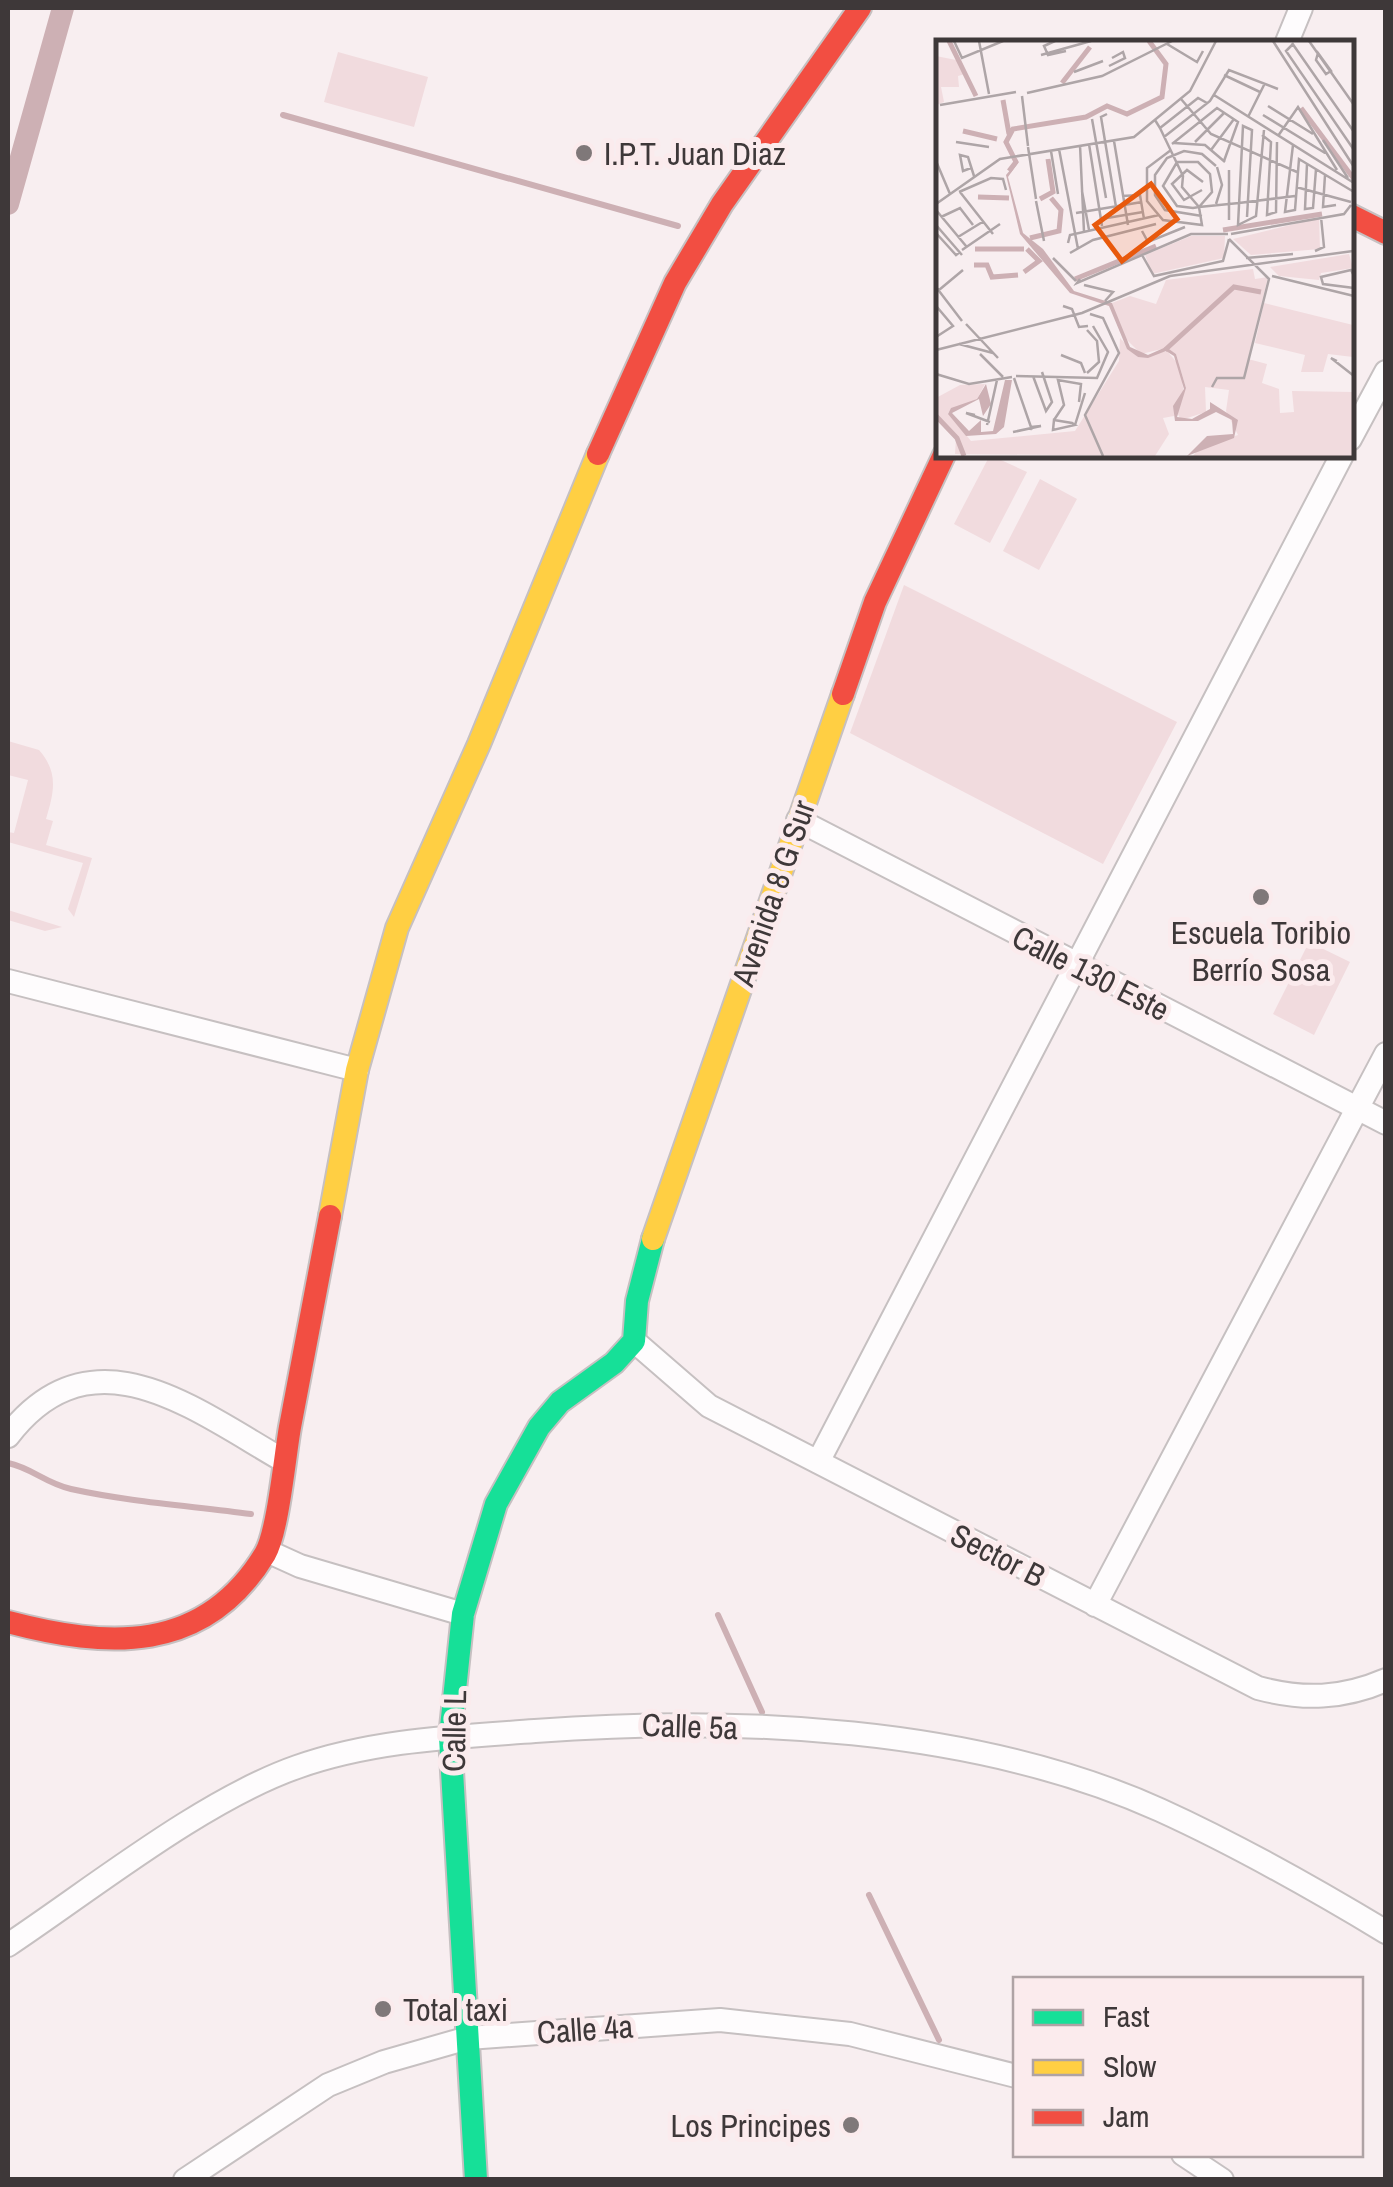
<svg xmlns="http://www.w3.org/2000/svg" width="1393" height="2187" viewBox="0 0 1393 2187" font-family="'Archivo Narrow',sans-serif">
  <rect width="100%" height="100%" fill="#f8eef0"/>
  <path fill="#f1dbde" d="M 338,52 L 428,77 L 414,127 L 324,102 Z
    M 990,455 L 1027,472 L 990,543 L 954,524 Z
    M 1040,479 L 1077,499 L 1039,570 L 1003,551 Z
    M 904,585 L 1177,722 L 1103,864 L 850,733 Z
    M 8,741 L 39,750 C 59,773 54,792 46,819 L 53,821 L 46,845 L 92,858 L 74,917 L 68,909 L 83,863 L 8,842 L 8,832 L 14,833 L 28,780 L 8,775 Z
    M 8,910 L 62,927 L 45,931 L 8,920 Z
    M 1309,942 L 1350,962 L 1314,1035 L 1273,1014 Z"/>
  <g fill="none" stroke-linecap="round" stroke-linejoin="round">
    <path stroke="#cdb0b4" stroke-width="6" d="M 283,115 L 678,226
      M 8,1463 C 32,1468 45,1483 71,1489 C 130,1502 192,1506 251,1514
      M 718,1615 L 762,1712
      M 869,1895 L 939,2040"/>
    <path stroke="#cdb0b4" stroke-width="22" d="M 8,204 L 63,8"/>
    <defs>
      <path id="street" d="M 1287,42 L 1301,8
        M 1350,439 L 1386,372
        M 798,820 L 1386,1123
        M 8,981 L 357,1070
        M 634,1341 L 709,1406 L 1258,1688 C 1303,1700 1342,1699 1386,1680
        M 8,1436 C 91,1328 191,1407 281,1459
        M 818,1462 L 1342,455
        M 267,1551 L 300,1566 L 463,1614
        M 1095,1605 L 1386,1054
        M 8,1945 C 92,1889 203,1800 297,1767 C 373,1740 455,1737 535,1731 C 735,1716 974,1726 1160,1810 C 1237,1845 1313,1888 1386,1932
        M 1183,2154 L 1222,2180
        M 185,2180 L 328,2085 L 384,2062 L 468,2038 L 720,2020 L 850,2034 L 1016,2076"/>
      <path id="fast" d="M 476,2180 L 450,1737 L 463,1614 L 496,1504 L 539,1427 L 560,1402 L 614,1363 L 634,1341 L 637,1301 L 653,1239"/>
      <path id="slow" d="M 330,1216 L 357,1070 L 397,928 L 479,744 L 598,454
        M 653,1239 L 843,694"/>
      <path id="jam" d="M 1350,215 L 1386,233
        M 598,454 L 675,283 L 722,204 L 860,8
        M 843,694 L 875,602 L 944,455
        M 8,1622 C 107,1648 204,1655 265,1554 C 278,1532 285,1455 290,1427 C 303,1356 317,1286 330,1216"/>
    </defs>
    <use href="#street" stroke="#c6c0c1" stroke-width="26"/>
    <use href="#fast" stroke="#c6c0c1" stroke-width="26"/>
    <use href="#slow" stroke="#c6c0c1" stroke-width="26"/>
    <use href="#jam" stroke="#c6c0c1" stroke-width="26"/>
    <use href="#street" stroke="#fefcfd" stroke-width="22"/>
    <use href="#fast" stroke="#16e098" stroke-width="22"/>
    <use href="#slow" stroke="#ffcf43" stroke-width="22"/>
    <use href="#jam" stroke="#f24e42" stroke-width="22"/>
  </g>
  <g fill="#7f7879" stroke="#fbebed" stroke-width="4">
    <circle cx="584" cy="153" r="10"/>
    <circle cx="1261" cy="897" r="10"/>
    <circle cx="383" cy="2009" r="10"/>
    <circle cx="851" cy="2125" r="10"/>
  </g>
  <g text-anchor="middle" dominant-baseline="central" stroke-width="10" stroke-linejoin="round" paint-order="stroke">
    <g font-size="32" fill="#3e3839" stroke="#fbebed" text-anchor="start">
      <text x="604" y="153">I.P.T. Juan Diaz</text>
      <text x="1261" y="932" text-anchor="middle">Escuela Toribio<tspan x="1261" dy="37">Berrío Sosa</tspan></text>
      <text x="403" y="2009">Total taxi</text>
      <text x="831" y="2125" text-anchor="end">Los Principes</text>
    </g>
    <g font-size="32" fill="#3e3839" stroke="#fbebed">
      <text transform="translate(773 893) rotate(-71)">Avenida 8 G Sur</text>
      <text transform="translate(1091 973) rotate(27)">Calle 130 Este</text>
      <text transform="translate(998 1555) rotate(27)">Sector B</text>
      <text transform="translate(690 1726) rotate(2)">Calle 5a</text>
      <text transform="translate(454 1731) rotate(-89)">Calle L</text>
      <text transform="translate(585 2029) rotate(-4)">Calle 4a</text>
    </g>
  </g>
  <g transform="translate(936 40)">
    <rect width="418" height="418" fill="#f8eef0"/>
    <path d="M 0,16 L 25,21 L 29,34 L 22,36 L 23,47 L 5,47 L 8,62 L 0,65 ZM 383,178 L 384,209 L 315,215 L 297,199 ZM 255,196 L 289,196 L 288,218 L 216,234 L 209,215 ZM 413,214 L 417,228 L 385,233 L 383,240 L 343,236 L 334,227 ZM 317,229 L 319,239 L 332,237 L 312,319 L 331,324 L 326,343 L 343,349 L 344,373 L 358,372 L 356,351 L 417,352 L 417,416 L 257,416 L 264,407 L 302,395 L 290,371 L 293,350 L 269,347 L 270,372 L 245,380 L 239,369 L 250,348 L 240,314 L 230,308 L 205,314 L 187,296 L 176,263 L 194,256 L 220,264 L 230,240 ZM 328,263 L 417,285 L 417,317 L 392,314 L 387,332 L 365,332 L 369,315 L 319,303 ZM 184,298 L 202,317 L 231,311 L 243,325 L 248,353 L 238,376 L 227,378 L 233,394 L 219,416 L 19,414 L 20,399 L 0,379 L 0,358 L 24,345 L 49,344 L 41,359 L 12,373 L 35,401 L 139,391 L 183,321 Z" fill="#f1dbde"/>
    <path d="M 74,109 L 82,123 L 72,137 L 87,193 L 107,209 L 138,251 L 176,263 L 194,307 L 212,315 L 230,307 L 240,314 L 250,348 L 241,377 L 256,379 L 274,369 L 274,362 L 302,380 L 298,398 L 251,416 L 271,396 L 297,394 L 296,380 L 280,372 L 262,381 L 239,381 L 237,366 L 248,349 L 238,316 L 230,311 L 212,318 L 202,317 L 191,309 L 173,266 L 134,253 L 84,194 L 70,135 L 80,123 ZM 69,340 L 76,340 L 68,387 L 60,394 L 30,396 L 12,374 L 15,368 L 41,359 L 50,344 L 55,364 L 47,376 L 43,359 L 16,373 L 33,391 L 45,380 L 45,392 L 57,391 Z" fill="#cdb0b4"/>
    <path fill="none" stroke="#cdb0b4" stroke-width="5" d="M 13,1 L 40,56M 126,43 L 154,7M 67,60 L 73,94M 365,68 L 418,139M 27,91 L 61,99M 73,131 L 80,122 L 70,102 L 77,89 L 150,77 L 171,66 L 191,74 L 226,57 L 230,24 L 213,1M 42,157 L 73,158M 104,159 L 117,152 L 112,119M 287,190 L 386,174M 94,198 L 123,191 L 125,170 L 115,158M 39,209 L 88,209M 38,225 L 51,225 L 56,237 L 82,235M 88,232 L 103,221 L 91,209M 139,239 L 220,206M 229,310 L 298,247 L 325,252M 0,376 L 21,398 L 28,416"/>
    <path fill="none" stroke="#aea5a7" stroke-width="2.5" d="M 18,1 L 26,18 L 67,1M 43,1 L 53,54M 119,1 L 108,6 L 112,15 L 130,11M 337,1 L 418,127M 373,1 L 418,65M 356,3 L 418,92M 231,4 L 261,22 L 267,11M 357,4 L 350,11 L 418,110M 382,13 L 395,31 L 390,34 L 380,20 ZM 105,15 L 155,1M 173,26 L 189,18 L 187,12 L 176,18M 138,32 L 167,21M 288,35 L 324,52M 91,53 L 166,36 L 236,1M 278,55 L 418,143M 86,56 L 92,106M 245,59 L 275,94 L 361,132M 4,65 L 80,52M 332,66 L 377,94M 171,74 L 165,77 L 180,167M 327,75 L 389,113M 312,77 L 329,43M 156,79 L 170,158M 219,80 L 224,88 L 247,136 L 246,147 L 263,167 L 266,185 L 227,180 L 211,161 L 211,128 L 235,110M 224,88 L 262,58 L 271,63M 326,95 L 335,102 L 331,175 L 340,172 L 341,102M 342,96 L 362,67 L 401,130M 228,97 L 274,61 L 293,30 L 342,49M 387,100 L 412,138M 178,101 L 192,185M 20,102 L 53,107M 259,102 L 288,73M 238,103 L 269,105 L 289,122M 153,104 L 166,186M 236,104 L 281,68 L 302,82 L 288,121M 144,105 L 148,192M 357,105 L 349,172 L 359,170 L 363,119 L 418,152M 92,107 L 100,159M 123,109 L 142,209M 275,110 L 298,79M 115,111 L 122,154M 0,121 L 14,154M 371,124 L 369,169 L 377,168 L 380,129M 35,128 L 27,131 L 24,115 L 32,117 L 38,136M 293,130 L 293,180M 389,135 L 387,167 L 400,165M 360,147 L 415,162M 266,150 L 248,160 L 236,144 L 251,130 L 267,142M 146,151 L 153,190M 23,152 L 55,138 L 67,139 L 70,150M 24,152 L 57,194M 186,156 L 204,155 L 208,179M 100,161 L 108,201M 0,164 L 64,119 L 198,97 L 254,51 L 280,1M 280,164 L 286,145 L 281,127M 263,167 L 276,152 L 274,134 L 262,122 L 241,122 L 227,146 L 241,166 L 257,168 L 263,167 L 303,163 L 359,156M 0,170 L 30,206M 140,173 L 206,162M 266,176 L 229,170 L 219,155 L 219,135 L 231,118 L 248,111 L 266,114 L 280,126M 5,177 L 24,168 L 37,185M 311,177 L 316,90 L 307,86 L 302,185 L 320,176 L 328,90M 165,179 L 207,172M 0,185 L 26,215M 206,191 L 212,202 L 249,187M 0,193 L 20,215 L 24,212M 295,194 L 408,174 L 415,165M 22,197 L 48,181M 132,203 L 134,195 L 223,175M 26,210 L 64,184M 379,211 L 388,207 L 385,177M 134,213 L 157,200 L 220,184M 206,215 L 218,236 L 287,221 L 293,199M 117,218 L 140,241M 310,218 L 357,214M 336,236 L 418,256M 418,236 L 415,230 L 385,237 L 387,244 L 418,248M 144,239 L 141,243 L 255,194 L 292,194M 148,245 L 177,252 L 169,261M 0,247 L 26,281M 3,250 L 27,230M 127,266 L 136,269 L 143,287 L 152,286M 154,274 L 167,278 L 183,313 L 149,375 L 167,416M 30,284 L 62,318M 151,290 L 161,301 L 163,322 L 151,333M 0,297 L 17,286 L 1,267M 23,304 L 57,313M 0,310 L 146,273 L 234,236 L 417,211M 44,314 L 67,337M 125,315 L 145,323 L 149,333M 401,321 L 395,318 L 418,336M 0,334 L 33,344 L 76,337M 80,336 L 161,338 L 172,312 L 157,286M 97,336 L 110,371 L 116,362 L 106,332M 78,338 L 96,390M 276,347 L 281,338 L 308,338 L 333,239 L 293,199M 39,375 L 30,373 L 54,382M 118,380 L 128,365 L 122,340 L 145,344 L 143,362M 118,380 L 136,383 L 139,385 L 117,390 ZM 51,385 L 61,340M 139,385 L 149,353M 77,392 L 105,386 L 95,387"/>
    <path fill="#e8590c" fill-opacity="0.15" stroke="#e8590c" stroke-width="5" d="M 215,144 L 241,179 L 186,221 L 159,185 Z"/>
    <rect width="418" height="418" fill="none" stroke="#3e3839" stroke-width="5"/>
  </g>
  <rect width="1393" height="2187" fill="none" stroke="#3e3839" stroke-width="20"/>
  <rect x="1013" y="1977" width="350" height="180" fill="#fbebed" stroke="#afa3a5" stroke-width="2.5"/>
  <rect x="1033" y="2010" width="50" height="15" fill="#16e098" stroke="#afa3a5" stroke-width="2.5"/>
  <text x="1103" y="2027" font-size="30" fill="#3e3839">Fast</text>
  <rect x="1033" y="2060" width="50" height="15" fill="#ffcf43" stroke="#afa3a5" stroke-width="2.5"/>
  <text x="1103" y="2077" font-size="30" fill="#3e3839">Slow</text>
  <rect x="1033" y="2110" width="50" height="15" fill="#f24e42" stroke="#afa3a5" stroke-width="2.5"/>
  <text x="1103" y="2127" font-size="30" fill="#3e3839">Jam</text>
</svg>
